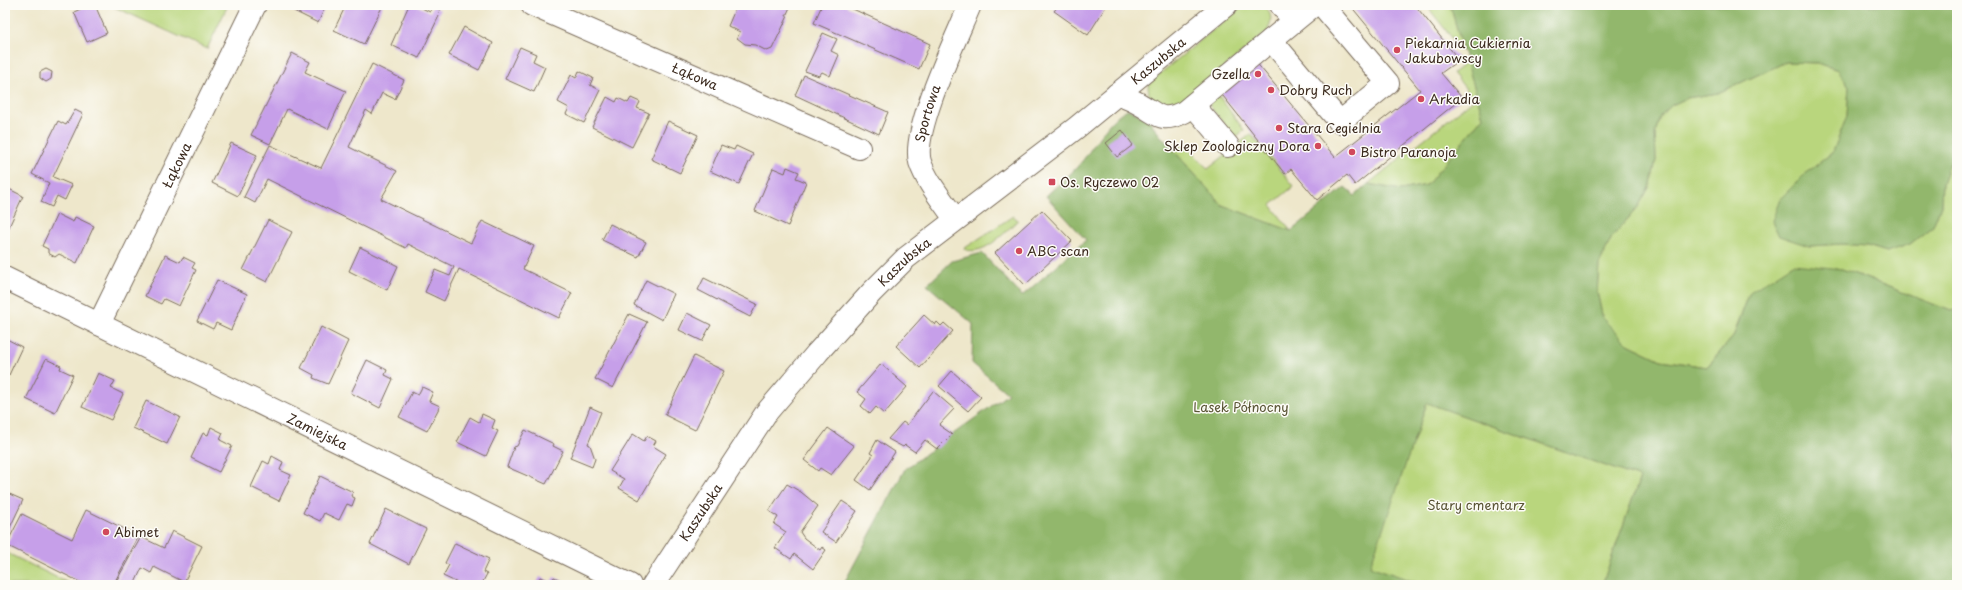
<svg xmlns="http://www.w3.org/2000/svg" width="1962" height="590" font-family="'Playpen Sans',sans-serif">
  <style>
    .green { fill: #b9d67d; stroke: #7a804e }
    .forest { fill: #92b76c; stroke: #667045 }
    .building { fill: #c69fe9 }
    .lines { fill: none; stroke-linecap: round; stroke-linejoin: round }
    .minor-casing { stroke: #7a6c5b; stroke-width: 24 }
    .major-casing { stroke: #7a6c5b; stroke-width: 24 }
    .minor { stroke: #fff; stroke-width: 22 }
    .major { stroke: #fff; stroke-width: 22 }
    .poi-dot { fill: #d1495b; stroke: #fdfcf7; stroke-width: 1.5 }
    .labels { text-anchor: middle; stroke-width: 3; stroke-linejoin: round; paint-order: stroke }
    .poi-label { font-size: 13px; fill: #3b2a1e; stroke: #fdfcf7; text-anchor: start }
    .street-label { font-size: 13px; fill: #3b2a1e; stroke: #fdfcf7 }
    .park-label { font-size: 13px; fill: #5a5536; stroke: #fdfcf7 }
  </style>
  <rect width="100%" height="100%" fill="#fdfcf7"/>
  <filter id="ink" filterUnits="userSpaceOnUse"><feTurbulence type="fractalNoise" baseFrequency=".025" numOctaves="2"/><feDisplacementMap in="SourceGraphic" scale="8" xChannelSelector="R" yChannelSelector="G"/><feConvolveMatrix kernelMatrix="1 2 1 2 8 2 1 2 1" color-interpolation-filters="sRGB"/></filter>
  <filter id="wash" filterUnits="userSpaceOnUse"><feTurbulence type="fractalNoise" baseFrequency=".012" numOctaves="4" result="noise"/><feDisplacementMap in="SourceGraphic" scale="16" xChannelSelector="R" yChannelSelector="G"/><feGaussianBlur stdDeviation="0.9" result="paint"/><feColorMatrix in="noise" values="0 0 0 0 0 0 0 0 0 0 0 0 0 0 0 0 0 1.4 0 .05"/><feComposite in="paint" operator="in"/></filter>
  <g filter="url(#wash)">
    <rect width="100%" height="100%" fill="#eee7cb"/>
    <!-- green -->
    <path class="green" d="M 110,5 L 228,5 L 207,49 Z
      M 1244,5 L 1263,5 C 1273,13 1272,21 1267,32 L 1171,111 L 1150,101 L 1148,87 L 1151,81 Z
      M 1426,5 L 1450,5 L 1464,53 Z
      M 1467,62 L 1483,117 L 1427,185 L 1401,190 L 1368,184 L 1474,99 L 1453,73 Z
      M 1786,62 L 1818,63 L 1838,70 L 1849,86 L 1847,116 L 1833,152 L 1803,176 L 1809,246 L 1842,244 L 1867,246 L 1887,252 L 1910,244 L 1933,226 L 1941,205 L 1942,183 L 1949,163 L 1957,161 L 1957,310 L 1951,311 L 1842,269 L 1750,292 L 1733,337 L 1707,367 L 1661,360 L 1628,344 L 1603,319 L 1597,292 L 1599,264 L 1612,237 L 1638,207 L 1651,184 L 1656,160 L 1655,134 L 1660,116 L 1672,105 L 1687,98 L 1718,93 Z
      M 1216,92 L 1244,130 L 1235,138 L 1209,105 Z
      M 1251,134 L 1294,186 L 1271,205 L 1291,231 L 1222,205 L 1174,151 L 1185,144 L 1208,169 Z
      M 1013,216 L 1018,220 C 1005,232 986,255 966,250 L 965,248 Z
      M 1427,403 L 1640,478 L 1602,585 L 1423,585 L 1369,566 Z
      M 5,552 L 72,585 L 5,585 Z"/>
    <!-- forest -->
    <path class="forest" d="M 1450,5 L 1957,5 L 1957,161 L 1949,164 L 1942,183 L 1941,205 L 1933,226 L 1910,244 L 1887,252 L 1867,246 L 1842,244 L 1809,246 L 1779,236 L 1772,221 L 1780,199 L 1803,176 L 1833,152 L 1847,116 L 1849,86 L 1838,70 L 1818,63 L 1786,62 L 1718,93 L 1687,98 L 1672,105 L 1660,116 L 1655,134 L 1656,160 L 1651,184 L 1638,207 L 1612,237 L 1599,264 L 1597,292 L 1603,319 L 1628,344 L 1661,360 L 1707,367 L 1733,337 L 1750,292 L 1793,264 L 1842,269 L 1951,311 L 1957,310 L 1957,585 L 1602,585 L 1640,478 L 1427,403 L 1370,566 L 1423,585 L 843,585 L 905,469 L 1008,394 L 972,363 L 973,324 L 927,285 L 952,261 L 982,253 L 1022,296 L 1086,240 L 1046,196 C 1056,186 1068,177 1078,166 C 1093,150 1107,118 1128,109 L 1149,120 L 1159,134 L 1222,205 L 1291,231 L 1345,187 L 1355,196 L 1368,184 L 1401,190 L 1427,185 L 1483,117 Z"/>
    <g id="blocks">
      <!-- building -->
      <path class="building" d="M 89,5 L 95,5 L 107,33 L 87,42 L 74,12 Z
        M 295,5 L 326,5 L 318,23 L 292,10 Z
        M 346,5 L 383,5 L 364,44 L 334,30 Z
        M 409,5 L 416,5 L 430,12 L 433,6 L 440,10 L 438,15 L 439,16 L 419,58 L 391,45 Z
        M 737,5 L 791,5 L 786,16 L 788,16 L 772,49 L 767,51 L 755,45 L 745,44 L 737,38 L 740,32 L 728,26 Z
        M 822,5 L 844,5 L 930,44 L 919,69 L 814,23 Z
        M 1059,5 L 1107,5 L 1088,35 L 1054,11 Z
        M 1350,5 L 1415,5 L 1459,60 L 1441,73 L 1462,98 L 1355,185 L 1347,175 L 1317,200 L 1291,169 L 1285,174 L 1219,91 L 1255,61 L 1335,157 L 1420,90 Z
        M 464,27 L 493,43 L 479,70 L 449,55 Z
        M 823,33 L 837,39 L 831,51 L 839,55 L 830,76 L 822,72 L 819,76 L 805,71 Z
        M 520,47 L 536,54 L 533,61 L 545,67 L 534,92 L 505,79 Z
        M 292,53 L 310,62 L 305,72 L 346,91 L 328,129 L 287,109 L 270,144 L 251,135 Z
        M 372,64 L 404,80 L 395,99 L 382,93 L 372,114 L 366,110 L 349,147 L 397,171 L 381,199 L 471,243 L 482,221 L 534,246 L 523,269 L 572,293 L 559,318 L 459,269 L 444,301 L 425,292 L 435,270 L 450,276 L 454,267 L 408,244 L 406,248 L 267,179 L 255,203 L 244,197 L 270,145 L 321,168 Z
        M 46,69 L 52,72 L 51,79 L 46,82 L 40,78 L 40,72 Z
        M 579,71 L 593,78 L 590,85 L 600,90 L 584,123 L 566,114 L 569,108 L 558,102 L 571,75 L 576,78 Z
        M 804,75 L 888,112 L 879,134 L 795,95 Z
        M 607,97 L 616,102 L 618,98 L 628,103 L 631,98 L 640,102 L 637,108 L 649,113 L 632,147 L 592,127 Z
        M 75,110 L 83,114 L 53,177 L 72,185 L 65,200 L 57,196 L 52,207 L 41,202 L 49,183 L 32,174 L 58,121 L 66,125 Z
        M 668,121 L 698,135 L 680,173 L 651,159 Z
        M 1122,130 L 1133,145 L 1117,157 L 1106,143 Z
        M 231,143 L 257,155 L 238,196 L 212,183 Z
        M 721,145 L 734,150 L 736,146 L 753,154 L 739,184 L 710,171 Z
        M 787,167 L 799,172 L 796,178 L 806,182 L 788,226 L 755,211 L 773,168 L 785,173 Z
        M 5,187 L 23,196 L 8,229 L 5,227 Z
        M 1042,210 L 1072,241 L 1025,285 L 995,253 Z
        M 57,214 L 73,222 L 75,217 L 94,226 L 77,263 L 59,254 L 55,257 L 48,253 L 48,249 L 42,246 Z
        M 268,220 L 292,232 L 267,282 L 243,270 Z
        M 610,224 L 646,242 L 638,257 L 602,240 Z
        M 360,247 L 398,266 L 387,290 L 349,271 Z
        M 165,255 L 180,262 L 183,257 L 195,263 L 192,268 L 196,270 L 179,306 L 164,299 L 161,304 L 145,296 Z
        M 704,278 L 757,304 L 750,317 L 698,290 Z
        M 217,280 L 247,294 L 231,330 L 216,323 L 213,329 L 197,321 Z
        M 646,280 L 674,294 L 662,320 L 634,305 Z
        M 687,313 L 711,325 L 702,341 L 679,330 Z
        M 629,314 L 647,322 L 613,388 L 595,379 Z
        M 924,315 L 935,325 L 937,322 L 941,326 L 944,323 L 953,331 L 920,368 L 896,346 Z
        M 321,327 L 348,341 L 328,384 L 313,378 L 314,375 L 301,368 Z
        M 5,338 L 22,347 L 9,375 L 5,373 Z
        M 694,356 L 724,371 L 695,430 L 665,415 Z
        M 46,359 L 61,366 L 60,369 L 73,375 L 55,413 L 26,399 Z
        M 367,360 L 387,370 L 385,375 L 393,379 L 380,408 L 351,393 Z
        M 881,364 L 907,387 L 884,414 L 876,407 L 870,414 L 861,406 L 866,399 L 857,392 Z
        M 952,371 L 981,397 L 968,411 L 939,386 Z
        M 98,373 L 115,381 L 111,388 L 123,394 L 111,420 L 82,407 Z
        M 422,387 L 433,392 L 429,401 L 440,406 L 427,431 L 399,417 L 412,392 L 418,395 Z
        M 933,391 L 954,409 L 939,425 L 952,434 L 937,449 L 925,440 L 915,452 L 905,445 L 903,447 L 888,439 L 903,422 L 907,425 Z
        M 146,401 L 180,417 L 167,444 L 133,428 Z
        M 590,407 L 601,412 L 588,444 L 590,445 L 595,459 L 592,467 L 570,458 Z
        M 482,414 L 495,420 L 492,428 L 498,431 L 486,456 L 457,442 L 470,417 L 479,422 Z
        M 211,427 L 223,433 L 220,440 L 232,446 L 219,472 L 191,458 L 203,433 L 208,435 Z
        M 828,428 L 854,446 L 831,475 L 820,468 L 818,471 L 804,460 Z
        M 525,430 L 554,444 L 553,446 L 563,451 L 546,484 L 507,467 L 514,447 L 517,446 Z
        M 633,434 L 644,441 L 647,436 L 656,441 L 653,446 L 666,454 L 639,500 L 619,488 L 624,479 L 610,471 Z
        M 877,440 L 895,452 L 870,490 L 856,480 L 873,455 L 870,453 Z
        M 272,456 L 283,462 L 280,470 L 291,475 L 279,501 L 251,487 L 263,461 L 269,464 Z
        M 320,476 L 353,492 L 351,496 L 355,498 L 352,506 L 347,504 L 339,520 L 324,513 L 320,521 L 303,513 Z
        M 787,484 L 801,492 L 818,506 L 800,532 L 804,538 L 820,550 L 822,547 L 826,550 L 813,569 L 794,554 L 791,559 L 775,548 L 786,532 L 774,524 L 778,517 L 769,511 Z
        M 5,492 L 23,500 L 5,538 Z
        M 842,501 L 857,511 L 836,542 L 821,532 Z
        M 386,509 L 426,529 L 409,564 L 370,544 Z
        M 86,510 L 139,536 L 113,585 L 86,585 L 6,545 L 22,514 L 72,539 Z
        M 172,531 L 202,546 L 184,582 L 154,567 L 151,573 L 142,568 L 134,585 L 114,585 L 141,537 L 164,548 Z
        M 455,543 L 489,559 L 483,572 L 487,574 L 481,585 L 462,585 L 443,576 L 449,565 L 445,563 Z
        M 540,577 L 551,582 L 554,577 L 563,581 L 561,585 L 536,585 Z"/>
    </g>
  </g>
  <g filter="url(#ink)">
    <use href="#blocks" fill-opacity="0" stroke="#7a6c5b" stroke-width="1"/>
    <g class="lines">
      <defs>
        <g id="minor">
          <path id="s1" d="M 532,5 L 859,148"/>
          <path d="M 1281,5 L 1294,21"/>
          <path d="M 1314,5 L 1271,40 L 1340,122 L 1388,83 L 1322,5"/>
          <path d="M 1117,94 C 1125,97 1133,100 1141,105 C 1159,115 1161,123 1184,112 L 1271,40"/>
          <path d="M 1193,105 L 1228,146"/>
          <path id="s2" d="M 955,219 C 943,201 927,183 920,162 C 911,131 957,37 970,5"/>
          <path id="s3" d="M 5,278 L 630,585"/>
          <path id="s4" d="M 99,324 L 255,5"/>
        </g>
        <g id="major">
          <path id="s5" d="M 653,585 L 766,413 L 818,352 L 872,292 L 906,258 L 1076,128 L 1226,5"/>
        </g>
      </defs>
      <!-- minor casing -->
      <use href="#minor" class="minor-casing"/>
      <!-- major casing -->
      <use href="#major" class="major-casing"/>
      <!-- minor -->
      <use href="#minor" class="minor"/>
      <!-- major -->
      <use href="#major" class="major"/>
    </g>
  </g>
  <!-- markers -->
  <g class="poi-dot">
    <circle cx="1397" cy="50" r="4"/>
    <circle cx="1258" cy="74" r="4"/>
    <circle cx="1271" cy="90" r="4"/>
    <circle cx="1421" cy="99" r="4"/>
    <circle cx="1279" cy="128" r="4"/>
    <circle cx="1318" cy="146" r="4"/>
    <circle cx="1352" cy="152" r="4"/>
    <rect x="1048" y="178" width="8" height="8" rx="2"/>
    <circle cx="1019" cy="251" r="4"/>
    <circle cx="106" cy="532" r="4"/>
  </g>
  <g class="labels">
    <!-- poi labels -->
    <g class="poi-label">
      <text x="1405" y="48">Piekarnia Cukiernia<tspan x="1405" dy="15">Jakubowscy</tspan></text>
      <text x="1250" y="79" text-anchor="end">Gzella</text>
      <text x="1279" y="95">Dobry Ruch</text>
      <text x="1429" y="104">Arkadia</text>
      <text x="1287" y="133">Stara Cegielnia</text>
      <text x="1310" y="151" text-anchor="end">Sklep Zoologiczny Dora</text>
      <text x="1360" y="157">Bistro Paranoja</text>
      <text x="1060" y="187">Os. Ryczewo 02</text>
      <text x="1027" y="256">ABC scan</text>
      <text x="114" y="537">Abimet</text>
    </g>
    <!-- street labels -->
    <g class="street-label">
      <text dy="5" stroke="none"><textPath href="#s5" startOffset="735">Kaszubska</textPath></text>
      <text dy="5" stroke="none"><textPath href="#s1" startOffset="178">Łąkowa</textPath></text>
      <text dy="5" stroke="none"><textPath href="#s2" startOffset="117">Sportowa</textPath></text>
      <text dy="5" stroke="none"><textPath href="#s4" startOffset="177">Łąkowa</textPath></text>
      <text dy="5" stroke="none"><textPath href="#s5" startOffset="411">Kaszubska</textPath></text>
      <text dy="5" stroke="none"><textPath href="#s3" startOffset="348">Zamiejska</textPath></text>
      <text dy="5" stroke="none"><textPath href="#s5" startOffset="87">Kaszubska</textPath></text>
    </g>
    <!-- park labels -->
    <g class="park-label">
      <text x="1241" y="412">Lasek Północny</text>
      <text x="1476" y="510">Stary cmentarz</text>
    </g>
  </g>
  <!-- margin -->
  <rect width="1962" height="590" fill="none" stroke="#fdfcf7" stroke-width="20"/>
</svg>
